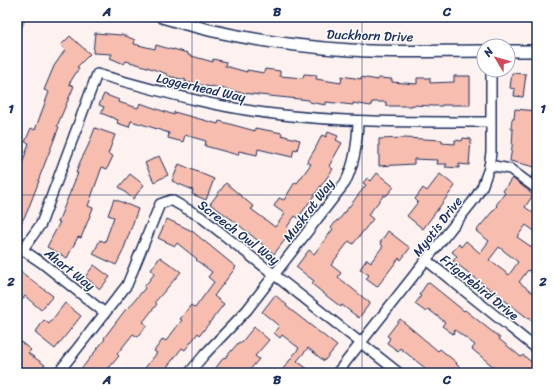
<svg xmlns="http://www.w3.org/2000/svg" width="554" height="390" font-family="Sriracha,sans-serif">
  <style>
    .green { fill: #a9d99a; stroke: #62847c }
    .building { fill: #f7bdaf; stroke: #1b2f5e; fill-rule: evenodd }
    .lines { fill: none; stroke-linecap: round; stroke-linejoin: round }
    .minor-casing { stroke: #1b2f5e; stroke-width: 12 }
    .tertiary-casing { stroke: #1b2f5e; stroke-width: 14 }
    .minor { stroke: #fff; stroke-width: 9 }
    .tertiary { stroke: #fff; stroke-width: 11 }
    .grid { fill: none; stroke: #1b2f5e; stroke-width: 1; stroke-opacity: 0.55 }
    .labels { text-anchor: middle; stroke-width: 3; stroke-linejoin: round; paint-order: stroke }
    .street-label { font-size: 13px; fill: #1b2f5e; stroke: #fff }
    .neatline { fill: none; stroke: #1b2f5e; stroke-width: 1.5 }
    .grid-label { font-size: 13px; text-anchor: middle; font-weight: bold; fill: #1b2f5e }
  </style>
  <rect width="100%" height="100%" fill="#fdf2ef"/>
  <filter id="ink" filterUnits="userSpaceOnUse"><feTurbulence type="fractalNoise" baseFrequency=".025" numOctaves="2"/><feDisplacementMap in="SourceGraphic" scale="8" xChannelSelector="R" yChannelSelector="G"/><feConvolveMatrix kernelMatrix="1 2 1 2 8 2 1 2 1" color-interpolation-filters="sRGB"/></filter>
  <g filter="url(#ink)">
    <!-- green -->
    <path class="green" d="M 17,17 L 26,17 L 17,40 Z"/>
    <!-- building -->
    <path class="building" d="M 95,33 L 121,35 L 121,34 L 135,40 L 134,44 L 155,49 L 156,45 L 173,50 L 173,49 L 188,53 L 188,55 L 213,62 L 213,59 L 226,62 L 225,66 L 247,72 L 247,70 L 264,73 L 265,69 L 280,71 L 280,76 L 303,78 L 304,74 L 317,75 L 316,79 L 341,83 L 342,76 L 361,79 L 361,77 L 378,80 L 378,78 L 392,79 L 392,82 L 417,84 L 417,78 L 430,78 L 430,83 L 454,82 L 454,76 L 470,76 L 470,105 L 442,105 L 442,106 L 433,106 L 412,105 L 412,106 L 386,106 L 386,102 L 372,102 L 371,106 L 353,103 L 353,105 L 326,102 L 326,105 L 309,102 L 309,100 L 259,95 L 237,92 L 212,86 L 211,87 L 195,84 L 185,82 L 186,80 L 167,76 L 167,74 L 144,66 L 126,61 L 124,64 L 110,58 L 112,54 L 93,53 Z
      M 70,36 L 90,54 L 77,67 L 79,68 L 69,84 L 74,86 L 57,126 L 59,127 L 38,181 L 39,181 L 27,212 L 17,231 L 17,162 L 22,164 L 29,143 L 25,142 L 31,128 L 35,130 L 49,92 L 44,90 L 54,66 L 65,50 L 61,45 Z
      M 512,73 L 526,74 L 523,97 L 514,96 L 515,89 L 510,88 Z
      M 104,94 L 119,100 L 118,102 L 138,108 L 140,103 L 174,115 L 174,112 L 218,124 L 219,121 L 255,131 L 255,128 L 282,133 L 281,135 L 300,140 L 297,150 L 294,149 L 292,157 L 258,149 L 257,155 L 239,151 L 238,155 L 205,146 L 206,141 L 185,135 L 183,142 L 168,138 L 169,133 L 148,126 L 131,121 L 129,127 L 117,123 L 118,120 L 101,113 L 104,107 L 99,105 Z
      M 515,109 L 537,111 L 535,167 L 510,161 L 512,147 L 513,129 L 511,129 L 512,119 L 514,119 Z
      M 95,128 L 115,135 L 108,154 L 113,156 L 107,169 L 102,167 L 88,206 L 93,208 L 81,238 L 78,237 L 67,258 L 47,247 L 60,222 L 58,222 L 78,173 L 76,173 L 80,162 L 88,146 Z
      M 328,132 L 338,136 L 336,140 L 342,143 L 329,166 L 333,169 L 298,218 L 295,216 L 287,227 L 292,231 L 274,254 L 234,221 L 210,204 L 226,183 L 254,207 L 251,209 L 275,227 L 285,214 L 274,206 L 279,198 L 284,200 L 295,182 L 297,183 L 311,164 L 307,162 L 315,149 L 322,135 L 326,137 Z
      M 405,138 L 442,140 L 442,143 L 455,144 L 455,140 L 462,141 L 463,138 L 471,139 L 469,165 L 459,164 L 459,168 L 445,167 L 447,164 L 437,164 L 438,160 L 414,159 L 414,164 L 379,166 L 379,139 Z
      M 159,156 L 168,175 L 154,182 L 145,163 Z
      M 179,164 L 214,179 L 206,200 L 192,194 L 193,190 L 172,181 Z
      M 537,169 L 537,181 L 531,177 Z
      M 377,173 L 394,187 L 386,196 L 384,195 L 368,215 L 373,219 L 353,244 L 349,241 L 331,265 L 341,273 L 338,277 L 370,303 L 359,318 L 342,305 L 341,307 L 328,297 L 312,284 L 314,281 L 296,267 L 309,250 L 314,254 L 333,229 L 331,228 L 337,220 L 338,221 L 366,185 L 363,183 L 367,178 L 371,181 Z
      M 130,174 L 144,185 L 133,199 L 119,187 Z
      M 440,174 L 455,186 L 423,229 L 407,216 L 418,202 L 415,199 L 423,188 L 427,191 Z
      M 512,178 L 529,191 L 529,192 L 533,195 L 525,207 L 537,216 L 537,233 L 526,225 L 517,237 L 533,248 L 532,249 L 537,253 L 537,277 L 528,270 L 519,282 L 537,296 L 537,325 L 453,261 L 457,256 L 452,252 L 459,244 L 461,247 L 466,241 L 480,253 L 489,241 L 476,231 L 497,206 L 496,205 L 505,193 L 503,191 ZM 499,247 L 518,262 L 509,275 L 489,260 Z
      M 114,199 L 138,209 L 123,251 L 116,265 L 93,254 L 100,240 L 105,242 L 114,217 L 108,215 Z
      M 167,219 L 192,231 L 236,267 L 214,296 L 224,304 L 200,335 L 198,333 L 185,350 L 182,348 L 167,367 L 174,373 L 141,373 L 157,353 L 154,351 L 163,339 L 166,341 L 182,320 L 180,319 L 191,305 L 195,308 L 214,282 L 208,277 L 212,272 L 196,260 L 197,259 L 177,243 L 175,246 L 158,238 Z
      M 388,231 L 410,248 L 401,260 L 399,258 L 377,287 L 366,279 L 369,275 L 360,269 L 367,259 L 371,262 L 383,246 L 380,243 Z
      M 160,257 L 181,272 L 155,302 L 157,304 L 143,322 L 147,325 L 138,337 L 133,334 L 117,354 L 119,356 L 109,368 L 108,367 L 103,373 L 78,373 L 105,339 L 104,338 L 126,309 L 127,310 L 145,288 L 144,287 L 155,273 L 151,270 Z
      M 94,265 L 110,277 L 100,289 L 85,277 Z
      M 17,269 L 53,296 L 41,310 L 25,296 L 17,307 Z
      M 428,282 L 464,311 L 465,310 L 500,338 L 499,339 L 521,357 L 523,355 L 529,360 L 537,367 L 537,373 L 501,373 L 472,349 L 475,345 L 455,330 L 453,334 L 442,326 L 445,322 L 428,309 L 426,312 L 415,304 L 421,296 L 419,295 Z
      M 275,295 L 287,305 L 286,306 L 337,346 L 324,361 L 308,348 L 297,361 L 313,373 L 280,373 L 299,348 L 282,335 L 280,338 L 274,333 L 279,326 L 262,312 Z
      M 65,303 L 81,316 L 55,349 L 35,333 L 44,320 L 49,324 Z
      M 400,319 L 438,351 L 440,349 L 457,363 L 456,364 L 467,373 L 428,373 L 424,370 L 425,368 L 400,348 L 398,351 L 387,343 L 390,338 L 387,336 Z
      M 254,327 L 269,340 L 255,356 L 259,359 L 249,371 L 247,369 L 244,373 L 212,373 L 224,357 L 225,358 L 239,342 L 241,343 Z
      M 17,339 L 31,350 L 28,353 L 45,365 L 39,373 L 21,373 L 17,370 Z"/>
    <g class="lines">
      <defs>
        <path id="minor" d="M 489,165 L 510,169 L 537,189
          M 17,246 L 42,263 L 105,313
          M 23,249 L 41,224 L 97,74 C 155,90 213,107 274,114 C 346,123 418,122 491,122
          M 426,260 L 537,349
          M 58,373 L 127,285 L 160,204 L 171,200 L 201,217 L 399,373
          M 189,373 L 205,354 L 247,310 L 345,183 C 355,163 357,144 358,122
          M 337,373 L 426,260 L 474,200 L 482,187 L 489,168 L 491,152 L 491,70"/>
        <path id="tertiary" d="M 162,17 C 222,36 287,46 350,50 C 395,53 439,51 484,51
          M 508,51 L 537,51"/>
      </defs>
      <!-- minor casing -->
      <use href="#minor" class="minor-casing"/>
      <!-- tertiary casing -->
      <use href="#tertiary" class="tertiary-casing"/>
      <!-- minor -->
      <use href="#minor" class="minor"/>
      <!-- tertiary -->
      <use href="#tertiary" class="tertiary"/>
    </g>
  </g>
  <!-- grid -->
  <path class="grid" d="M 192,17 L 192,373M 362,17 L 362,373M 17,195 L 537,195"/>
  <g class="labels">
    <!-- street labels -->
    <g class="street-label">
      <text transform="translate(370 35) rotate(2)" y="5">Duckhorn Drive</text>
      <text transform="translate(201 87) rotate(13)" y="5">Loggerhead Way</text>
      <text transform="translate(308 210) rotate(-53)" y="5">Muskrat Way</text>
      <text transform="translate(437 226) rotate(-52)" y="5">Myotis Drive</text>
      <text transform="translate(239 232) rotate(37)" y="5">Screech Owl Way</text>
      <text transform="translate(70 269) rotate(38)" y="5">Ahart Way</text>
      <text transform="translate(480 287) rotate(39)" y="5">Frigatebird Drive</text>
    </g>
  </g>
  <!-- margin -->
  <rect width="554" height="390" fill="none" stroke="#fff" stroke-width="44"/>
  <!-- north arrow -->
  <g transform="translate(496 58) rotate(308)"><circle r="19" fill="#ffffff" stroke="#a4acbf"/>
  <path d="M0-3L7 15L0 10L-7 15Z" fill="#d1495b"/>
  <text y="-6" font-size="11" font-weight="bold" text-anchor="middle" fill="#1b2f5e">N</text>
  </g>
  <rect x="22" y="22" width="510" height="346" class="neatline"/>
  <g class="grid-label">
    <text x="107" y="16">A</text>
    <text x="277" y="16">B</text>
    <text x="447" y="16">C</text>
    <text x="11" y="113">1</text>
    <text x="543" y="113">1</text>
    <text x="11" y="286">2</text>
    <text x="543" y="286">2</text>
    <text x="107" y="384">A</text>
    <text x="277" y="384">B</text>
    <text x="447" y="384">C</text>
  </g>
</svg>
